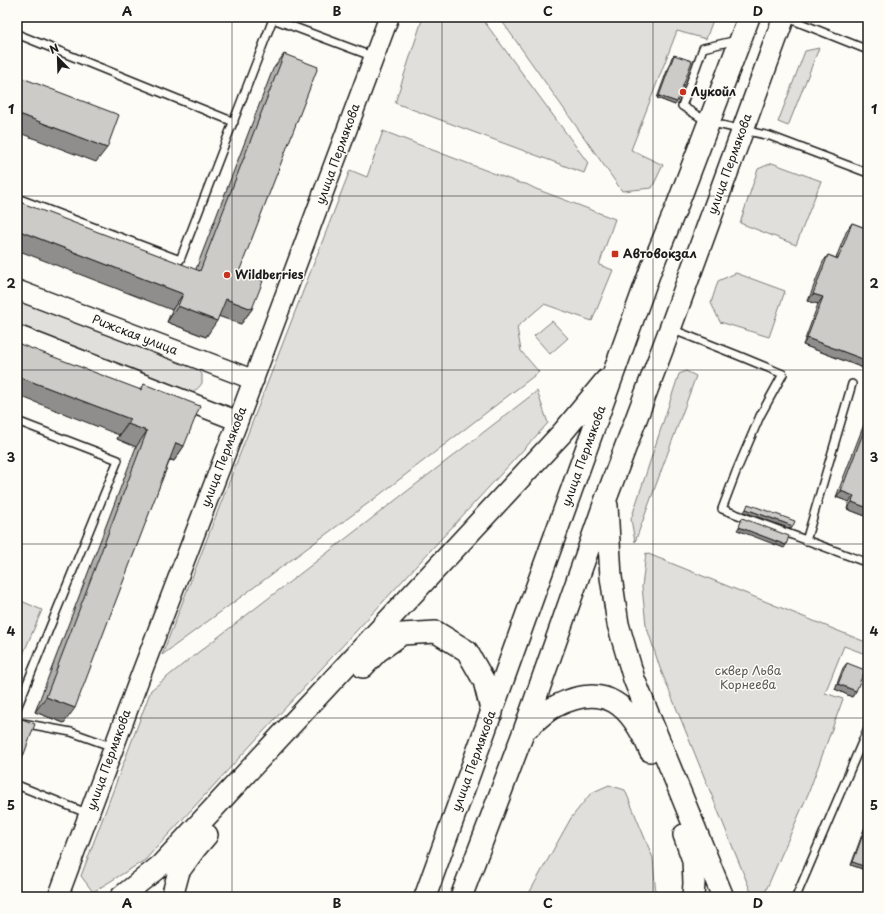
<svg xmlns="http://www.w3.org/2000/svg" width="885" height="914" font-family="'Playpen Sans',sans-serif">
  <style>
    .green { fill: #e0dfdb; stroke: #7e7e7c }
    .lines { fill: none; stroke-linecap: round; stroke-linejoin: round }
    .service-casing { stroke: #1c1c1c; stroke-width: 10 }
    .tertiary-casing { stroke: #1c1c1c; stroke-width: 22 }
    .secondary-casing { stroke: #1c1c1c; stroke-width: 24 }
    .service { stroke: #fdfcf7; stroke-width: 7 }
    .tertiary { stroke: #fdfcf7; stroke-width: 19 }
    .secondary { stroke: #fdfcf7; stroke-width: 21 }
    .wall { fill: #afafac; stroke: #1c1c1c }
    .shaded-wall { fill: #8f8e8c; stroke: #1c1c1c }
    .building { fill: #cccbc8; stroke: #1c1c1c }
    .grid { fill: none; stroke: #1c1c1c; stroke-width: 1; stroke-opacity: 0.55 }
    .poi-dot { fill: #c8321e; stroke: #fdfcf7; stroke-width: 1.5 }
    .labels { text-anchor: middle; stroke-width: 3; stroke-linejoin: round; paint-order: stroke }
    .poi-label { font-size: 12px; font-weight: bold; fill: #1c1c1c; stroke: #fdfcf7; text-anchor: start }
    .street-label { font-size: 12px; fill: #1c1c1c; stroke: #fdfcf7 }
    .park-label { font-size: 12px; fill: #575655; stroke: #fdfcf7 }
    .neatline { fill: none; stroke: #1c1c1c; stroke-width: 1.5 }
    .grid-label { font-size: 13px; text-anchor: middle; font-weight: bold; fill: #1c1c1c }
  </style>
  <rect width="100%" height="100%" fill="#fdfcf7"/>
  <filter id="ink" filterUnits="userSpaceOnUse"><feTurbulence type="fractalNoise" baseFrequency=".025" numOctaves="2"/><feDisplacementMap in="SourceGraphic" scale="8" xChannelSelector="R" yChannelSelector="G"/><feConvolveMatrix kernelMatrix="1 2 1 2 8 2 1 2 1" color-interpolation-filters="sRGB"/></filter>
  <g filter="url(#ink)">
    <!-- green -->
    <path class="green" d="M 423,17 L 481,17 L 588,163 L 584,173 L 395,103 Z
      M 499,17 L 714,17 L 706,39 L 677,31 L 631,150 L 663,165 L 652,188 L 622,191 Z
      M 819,48 L 788,126 L 778,122 L 805,51 Z
      M 383,131 L 519,183 L 526,184 L 536,189 L 615,219 L 599,265 L 613,270 L 592,321 L 544,304 L 517,327 L 521,351 L 539,372 L 374,499 L 162,655 L 350,170 L 367,177 Z
      M 772,163 L 821,181 L 796,245 L 740,223 L 758,169 Z
      M 736,273 L 785,291 L 769,337 L 720,322 L 711,303 L 718,281 Z
      M 17,299 L 195,367 L 202,374 L 202,383 C 198,390 194,392 186,390 L 17,326 Z
      M 552,321 L 568,338 L 550,354 L 534,336 Z
      M 686,371 L 696,376 L 635,542 L 631,519 L 679,374 Z
      M 537,391 L 548,423 L 145,860 L 93,892 L 81,876 L 151,690 L 187,661 Z
      M 646,553 L 868,643 L 868,655 L 844,646 L 825,693 L 843,699 L 808,794 L 763,897 L 753,897 L 660,668 L 646,625 L 642,587 Z
      M 19,600 L 42,610 L 21,659 L 17,657 L 17,604 Z
      M 609,785 L 625,790 L 653,858 L 656,897 L 527,897 L 571,818 L 591,793 Z"/>
    <g class="lines">
      <defs>
        <path id="service" d="M 785,17 L 868,50
          M 17,34 L 234,122
          M 737,40 L 703,48 L 682,106 L 708,122 L 770,136 L 868,173
          M 17,198 L 180,260 L 273,19 L 374,57
          M 671,329 L 737,355 L 783,374 L 760,416 L 736,472 L 722,509 L 868,563
          M 17,421 L 118,460 L 17,708
          M 806,541 L 852,384
          M 17,722 L 71,732 L 113,747
          M 17,785 L 89,814
          M 796,897 L 868,728"/>
        <path id="tertiary" d="M 17,290 L 254,380
          M 17,335 L 238,421
          M 58,897 L 140,677 L 238,421 L 389,17"/>
        <path id="secondary" d="M 607,506 L 611,577 L 618,624 L 634,679 L 723,897
          M 363,667 L 377,652 L 402,634 L 436,632 L 467,651 L 484,681 L 492,713
          M 524,731 C 534,723 545,711 556,706 C 606,681 631,706 650,751
          M 684,835 L 693,860 L 694,883 L 693,897
          M 121,897 L 161,865 L 563,432 L 606,380
          M 172,897 L 179,871 L 195,849 L 207,835
          M 425,897 L 651,269 L 677,206 L 749,17
          M 461,897 L 524,731 L 607,496 L 670,329 L 784,17"/>
      </defs>
      <!-- service casing -->
      <use href="#service" class="service-casing"/>
      <!-- tertiary casing -->
      <use href="#tertiary" class="tertiary-casing"/>
      <!-- secondary casing -->
      <use href="#secondary" class="secondary-casing"/>
      <!-- service -->
      <use href="#service" class="service"/>
      <!-- tertiary -->
      <use href="#tertiary" class="tertiary"/>
      <!-- secondary -->
      <use href="#secondary" class="secondary"/>
    </g>
    <!-- wall -->
    <path class="wall" d="M 284,54 L 239,272 L 252,309 L 241,324 L 219,316 L 206,337 L 167,322 L 172,310 L 196,269 L 273,69 Z
      M 674,55 L 675,105 L 657,98 L 672,57 Z
      M 852,223 L 868,229 L 868,366 L 866,369 L 803,345 L 818,304 L 808,301 L 823,262 L 828,255 L 836,258 L 847,230 Z
      M 144,384 L 184,446 L 174,461 L 170,460 L 64,723 L 35,712 L 136,447 L 117,439 L 139,390 Z
      M 868,414 L 868,517 L 847,509 L 849,502 L 836,497 Z
      M 847,663 L 856,691 L 852,697 L 835,689 L 843,668 Z
      M 868,818 L 868,871 L 851,865 Z"/>
    <!-- shaded-wall -->
    <path class="shaded-wall" d="M 659,96 L 677,102 L 675,105 L 657,98 Z
      M 17,113 L 107,148 L 96,162 L 17,132 Z
      M 17,230 L 183,294 L 172,310 L 17,250 Z
      M 813,294 L 823,297 L 818,304 L 808,301 Z
      M 226,299 L 252,309 L 241,324 L 215,315 Z
      M 178,306 L 217,321 L 206,337 L 167,322 Z
      M 807,338 L 868,361 L 868,366 L 866,369 L 803,345 Z
      M 17,376 L 130,419 L 119,435 L 17,395 Z
      M 128,424 L 147,431 L 136,447 L 117,439 Z
      M 176,443 L 184,446 L 174,461 L 166,458 Z
      M 841,491 L 854,496 L 849,502 L 836,497 Z
      M 852,502 L 868,508 L 868,517 L 847,509 Z
      M 746,509 L 793,526 L 791,529 L 744,512 Z
      M 739,527 L 786,545 L 784,548 L 737,530 Z
      M 838,684 L 856,691 L 852,697 L 835,689 Z
      M 46,697 L 75,708 L 64,723 L 35,712 Z
      M 17,751 L 24,754 L 17,764 Z
      M 853,862 L 868,868 L 868,871 L 851,865 Z"/>
    <!-- building -->
    <path class="building" d="M 284,54 L 318,67 L 239,272 L 263,281 L 252,309 L 226,299 L 217,321 L 178,306 L 183,294 L 17,230 L 17,201 L 200,271 Z
      M 674,55 L 692,61 L 677,102 L 659,96 Z
      M 17,76 L 119,115 L 107,148 L 17,113 Z
      M 852,223 L 868,229 L 868,361 L 807,338 L 823,297 L 813,294 L 828,255 L 838,259 Z
      M 17,343 L 141,390 L 144,384 L 200,406 L 184,446 L 176,443 L 75,708 L 46,697 L 147,431 L 128,424 L 130,419 L 17,376 Z
      M 868,420 L 868,508 L 852,502 L 854,496 L 841,491 Z
      M 748,504 L 795,521 L 793,526 L 746,509 Z
      M 742,518 L 789,536 L 786,545 L 739,527 Z
      M 847,663 L 865,670 L 856,691 L 838,684 Z
      M 17,717 L 35,724 L 24,754 L 17,751 Z
      M 868,820 L 868,868 L 853,862 Z
      M 868,891 L 868,897 L 866,897 Z"/>
  </g>
  <!-- grid -->
  <path class="grid" d="M 232,17 L 232,897M 442,17 L 442,897M 653,17 L 653,897M 17,196 L 868,196M 17,370 L 868,370M 17,544 L 868,544M 17,718 L 868,718"/>
  <!-- markers -->
  <g class="poi-dot">
    <circle cx="683" cy="92" r="4"/>
    <rect x="611" y="250" width="8" height="8" rx="2"/>
    <circle cx="227" cy="275" r="4"/>
  </g>
  <g class="labels">
    <!-- poi labels -->
    <g class="poi-label">
      <text x="691" y="96">Лукойл</text>
      <text x="623" y="258">Автовокзал</text>
      <text x="235" y="279">Wildberries</text>
    </g>
    <!-- street labels -->
    <g class="street-label">
      <text transform="translate(338 154) rotate(-70)" y="4">улица Пермякова</text>
      <text transform="translate(730 164) rotate(-70)" y="4">улица Пермякова</text>
      <text transform="translate(135 335) rotate(21)" y="4">Рижская улица</text>
      <text transform="translate(584 456) rotate(-70)" y="4">улица Пермякова</text>
      <text transform="translate(224 457) rotate(-69)" y="4">улица Пермякова</text>
      <text transform="translate(109 760) rotate(-70)" y="4">улица Пермякова</text>
      <text transform="translate(474 761) rotate(-70)" y="4">улица Пермякова</text>
    </g>
    <!-- park labels -->
    <g class="park-label">
      <text x="748" y="675">сквер Льва<tspan x="748" dy="14">Корнеева</tspan></text>
    </g>
  </g>
  <!-- margin -->
  <rect width="885" height="914" fill="none" stroke="#fdfcf7" stroke-width="44"/>
  <!-- north arrow -->
  <g transform="translate(58 58) rotate(337)" stroke="#fdfcf7" stroke-width="3" paint-order="stroke">
  <path d="M0-3L7 15L0 10L-7 15Z" fill="#1c1c1c"/>
  <text y="-6" font-size="11" font-weight="bold" text-anchor="middle" fill="#1c1c1c">N</text>
  </g>
  <rect x="22" y="22" width="841" height="870" class="neatline"/>
  <g class="grid-label">
    <text x="127" y="16">A</text>
    <text x="337" y="16">B</text>
    <text x="548" y="16">C</text>
    <text x="758" y="16">D</text>
    <text x="11" y="114">1</text>
    <text x="874" y="114">1</text>
    <text x="11" y="288">2</text>
    <text x="874" y="288">2</text>
    <text x="11" y="462">3</text>
    <text x="874" y="462">3</text>
    <text x="11" y="636">4</text>
    <text x="874" y="636">4</text>
    <text x="11" y="810">5</text>
    <text x="874" y="810">5</text>
    <text x="127" y="908">A</text>
    <text x="337" y="908">B</text>
    <text x="548" y="908">C</text>
    <text x="758" y="908">D</text>
  </g>
</svg>
